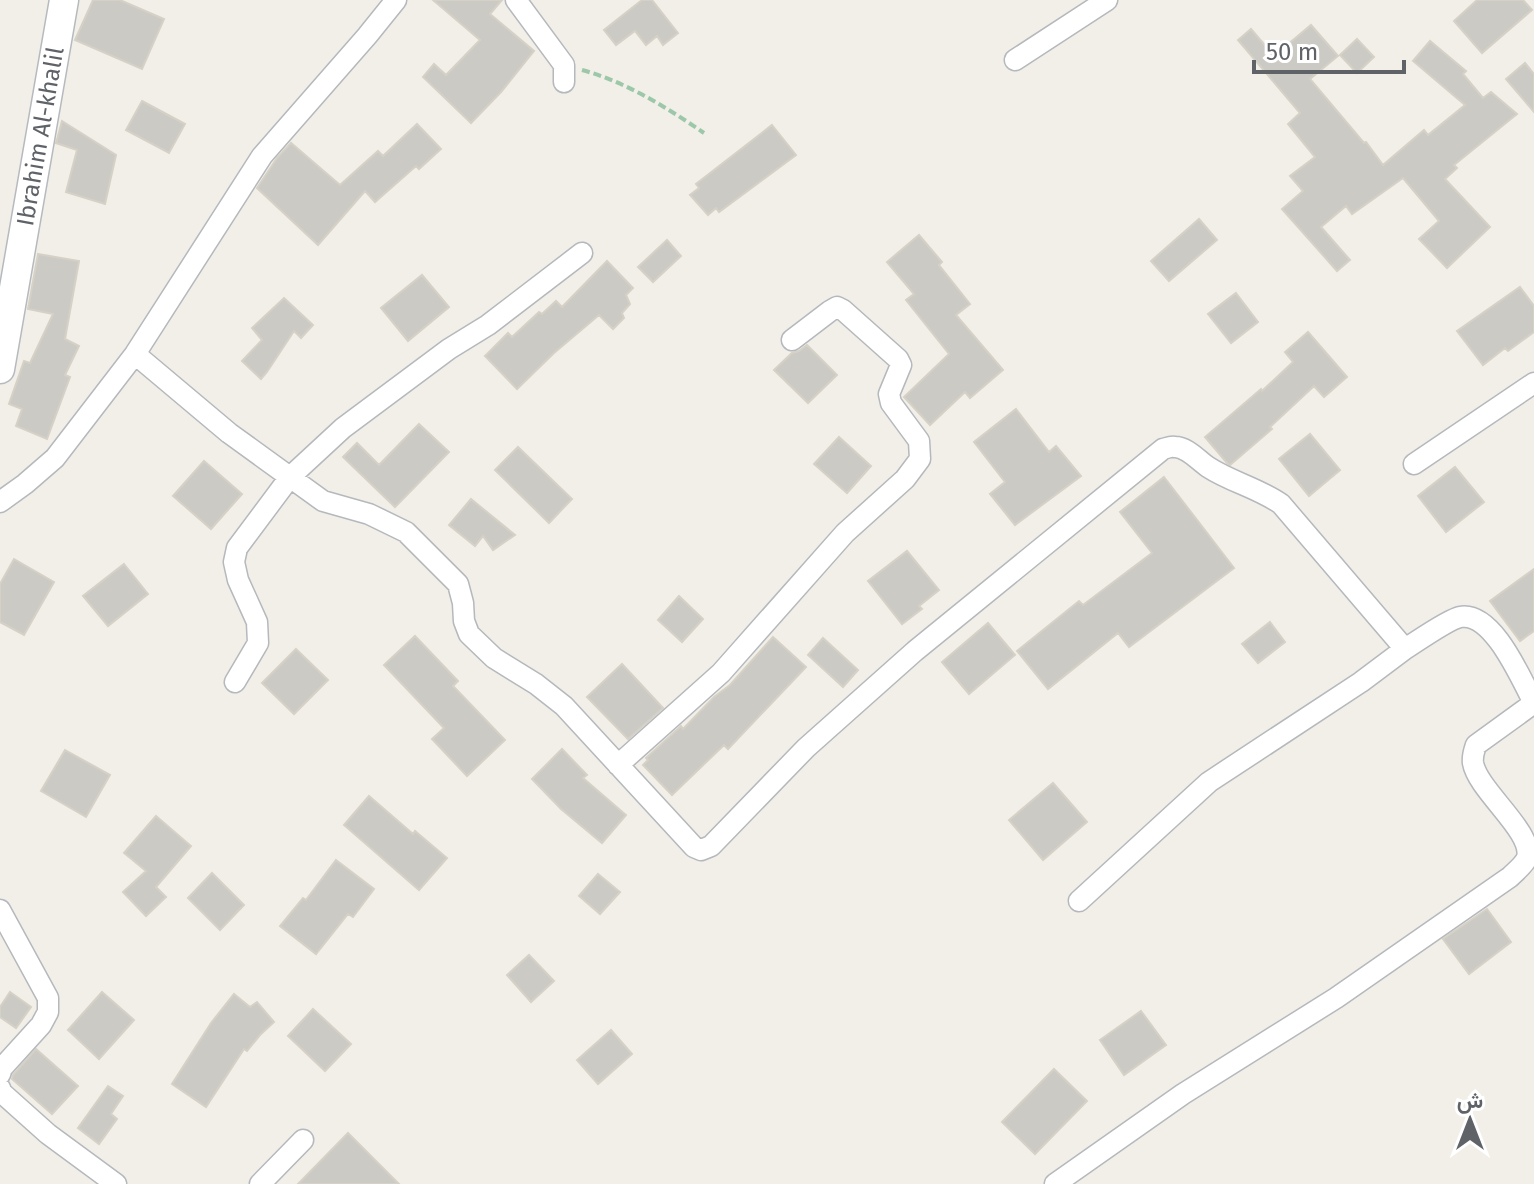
<svg xmlns="http://www.w3.org/2000/svg" width="1534" height="1184" font-family="'Fira Sans',Vazirmatn,sans-serif">
  <style>
    .building { fill: #cccac5; stroke: #d6d1c6; stroke-width: 2 }
    .lines { fill: none; stroke-linecap: round; stroke-linejoin: round }
    .street-casing { stroke: #b5b8bc; stroke-width: 23 }
    .secondary-casing { stroke: #b6babf; stroke-width: 31 }
    .path { stroke: #9cc7a9; stroke-width: 4; stroke-dasharray: 8 4; stroke-linecap: butt }
    .street { stroke: #fff; stroke-width: 20 }
    .secondary { stroke: #fff; stroke-width: 28 }
    .labels { text-anchor: middle; stroke-width: 6; stroke-linejoin: round; paint-order: stroke }
    .street-label { font-size: 24px; fill: #5f6368; stroke: #fff }
  </style>
  <rect width="100%" height="100%" fill="#f1efe8"/>
  <!-- building -->
  <path class="building" d="M 93,0 L 120,0 L 164,19 L 142,69 L 75,40 Z
    M 433,0 L 502,0 L 490,14 L 534,51 L 501,92 L 471,123 L 423,77 L 434,64 L 446,75 L 480,40 Z
    M 642,0 L 652,0 L 678,33 L 663,45 L 657,36 L 646,45 L 635,31 L 616,45 L 604,30 Z
    M 1477,0 L 1523,0 L 1532,10 L 1482,53 L 1454,21 Z
    M 1311,25 L 1338,56 L 1310,79 L 1364,143 L 1366,142 L 1383,165 L 1424,130 L 1428,135 L 1465,105 L 1413,61 L 1430,41 L 1466,71 L 1463,74 L 1483,98 L 1491,92 L 1517,114 L 1454,165 L 1457,168 L 1445,179 L 1490,227 L 1447,268 L 1419,239 L 1439,221 L 1403,178 L 1352,214 L 1346,206 L 1321,227 L 1350,260 L 1337,271 L 1282,209 L 1303,191 L 1290,176 L 1315,157 L 1288,124 L 1300,113 L 1238,40 L 1251,29 L 1274,56 Z
    M 1357,39 L 1374,57 L 1357,73 L 1340,55 Z
    M 1525,63 L 1534,74 L 1534,112 L 1506,79 Z
    M 142,101 L 185,124 L 169,153 L 126,130 Z
    M 62,121 L 116,155 L 105,204 L 66,192 L 77,150 L 56,143 Z
    M 417,124 L 441,149 L 419,169 L 416,166 L 375,202 L 365,191 L 318,245 L 257,188 L 277,158 L 291,143 L 340,185 L 378,151 L 383,156 Z
    M 772,125 L 796,155 L 719,212 L 716,208 L 708,215 L 690,195 L 699,188 L 696,184 Z
    M 1199,219 L 1217,240 L 1169,281 L 1151,261 Z
    M 919,235 L 942,262 L 939,265 L 970,304 L 956,315 L 1003,370 L 970,398 L 965,392 L 930,425 L 904,397 L 949,354 L 906,300 L 914,294 L 887,262 Z
    M 667,240 L 681,256 L 653,282 L 638,267 Z
    M 38,254 L 79,261 L 65,339 L 79,346 L 65,375 L 70,377 L 47,439 L 16,426 L 22,409 L 9,404 L 24,361 L 30,363 L 53,314 L 28,309 Z
    M 607,261 L 633,288 L 626,295 L 630,304 L 622,313 L 624,318 L 613,329 L 599,315 L 554,353 L 517,389 L 485,356 L 508,333 L 512,337 L 539,312 L 542,314 L 556,301 L 562,307 Z
    M 422,275 L 449,307 L 408,341 L 381,308 Z
    M 1520,287 L 1534,306 L 1534,332 L 1508,351 L 1505,348 L 1483,365 L 1457,331 Z
    M 1236,293 L 1258,322 L 1231,343 L 1208,314 Z
    M 284,298 L 313,325 L 301,338 L 294,331 L 267,372 L 261,379 L 242,361 L 262,340 L 252,328 Z
    M 1308,332 L 1347,377 L 1324,397 L 1314,386 L 1270,427 L 1272,429 L 1230,465 L 1227,463 L 1205,437 L 1261,389 L 1262,391 L 1293,362 L 1285,352 Z
    M 807,345 L 837,375 L 808,403 L 774,370 L 792,353 L 799,351 Z
    M 1016,409 L 1049,452 L 1056,446 L 1081,476 L 1015,525 L 990,494 L 1005,482 L 974,442 Z
    M 419,424 L 449,452 L 395,507 L 343,457 L 357,443 L 379,465 Z
    M 1310,434 L 1340,470 L 1309,496 L 1279,459 Z
    M 839,437 L 871,466 L 847,493 L 814,464 Z
    M 518,447 L 572,499 L 549,523 L 495,470 Z
    M 204,461 L 242,494 L 211,529 L 173,496 Z
    M 1455,467 L 1484,502 L 1446,532 L 1418,496 Z
    M 1164,477 L 1234,568 L 1129,647 L 1118,633 L 1048,689 L 1017,651 L 1079,601 L 1083,605 L 1152,553 L 1120,512 Z
    M 471,499 L 515,535 L 493,550 L 483,536 L 475,546 L 449,525 Z
    M 907,551 L 939,590 L 919,606 L 922,609 L 902,624 L 868,581 Z
    M 14,559 L 54,582 L 24,635 L 0,622 L 0,584 Z
    M 124,564 L 148,594 L 108,626 L 83,596 Z
    M 1534,569 L 1534,631 L 1520,641 L 1490,601 Z
    M 679,596 L 703,619 L 682,642 L 658,620 Z
    M 1270,622 L 1285,642 L 1258,663 L 1242,644 Z
    M 988,623 L 1015,655 L 969,694 L 942,662 Z
    M 415,636 L 458,681 L 453,686 L 505,740 L 467,776 L 432,739 L 444,728 L 384,665 Z
    M 773,637 L 806,667 L 728,749 L 724,745 L 672,795 L 643,765 L 648,760 L 646,758 L 681,726 L 683,729 L 714,697 L 730,685 Z
    M 823,638 L 858,670 L 843,687 L 808,655 Z
    M 296,649 L 328,680 L 294,714 L 262,683 Z
    M 622,664 L 663,708 L 628,739 L 587,697 Z
    M 562,749 L 587,775 L 583,778 L 626,815 L 602,843 L 561,809 L 532,779 Z
    M 65,750 L 110,775 L 86,817 L 41,791 Z
    M 1053,783 L 1087,822 L 1043,860 L 1009,820 Z
    M 369,796 L 413,834 L 415,831 L 447,858 L 419,890 L 344,825 Z
    M 156,816 L 191,846 L 156,887 L 166,897 L 146,916 L 123,892 L 146,871 L 124,853 Z
    M 336,860 L 374,889 L 353,917 L 348,914 L 316,954 L 280,926 L 303,898 L 306,900 Z
    M 212,873 L 244,905 L 220,930 L 188,898 Z
    M 598,874 L 620,892 L 600,914 L 579,896 Z
    M 1487,909 L 1511,942 L 1469,974 L 1443,939 Z
    M 529,955 L 554,981 L 531,1002 L 507,975 Z
    M 10,992 L 31,1007 L 16,1028 L 0,1017 L 0,1007 Z
    M 102,992 L 134,1020 L 99,1059 L 68,1030 Z
    M 234,994 L 250,1007 L 257,1002 L 274,1022 L 260,1035 L 247,1051 L 244,1049 L 206,1107 L 172,1084 L 211,1023 Z
    M 313,1009 L 351,1044 L 325,1071 L 288,1036 Z
    M 1141,1011 L 1166,1045 L 1124,1075 L 1100,1040 Z
    M 611,1030 L 632,1054 L 598,1084 L 577,1060 Z
    M 36,1049 L 78,1086 L 52,1114 L 12,1079 L 13,1075 Z
    M 1054,1069 L 1087,1101 L 1035,1154 L 1002,1122 Z
    M 108,1086 L 123,1096 L 111,1114 L 117,1119 L 99,1144 L 78,1128 Z
    M 348,1133 L 399,1184 L 298,1184 Z"/>
  <g class="lines">
    <defs>
      <path id="street" d="M 516,0 L 564,65 L 564,82
        M 1015,60 L 1107,0
        M 135,354 L 229,433 L 323,501 L 369,514 L 406,532 L 458,584 L 463,603 L 464,621 L 469,634 L 494,658 L 536,684 L 564,706 L 694,847 L 701,850 L 711,846 L 806,748 L 915,651 L 1163,449 C 1167,448 1171,446 1175,447 C 1187,447 1198,460 1208,467 C 1231,482 1258,488 1281,504 L 1405,649 C 1418,641 1447,620 1460,617 C 1493,611 1521,679 1534,703
        M 1414,464 L 1534,383
        M 0,502 L 25,484 L 55,458 L 135,354 L 262,156 L 367,36 L 396,0
        M 235,682 L 258,643 L 257,622 L 238,580 L 234,562 L 237,548 L 290,477 L 343,428 L 449,349 L 488,325 L 582,253
        M 618,765 L 721,673 L 845,533 L 905,479 L 920,459 L 919,441 L 891,403 L 889,394 L 901,365 L 898,359 L 843,310 L 837,307 L 830,311 L 792,340
        M 1079,901 L 1209,782 L 1361,682 L 1405,649
        M 0,910 L 48,998 L 48,1012 L 41,1025 L 2,1068 L 0,1074
        M 0,1088 L 1,1092 L 48,1134 L 116,1184
        M 260,1184 L 303,1140
        M 1055,1184 L 1183,1094 L 1336,998 L 1510,877 C 1515,872 1524,865 1527,858 C 1534,832 1478,791 1473,763 C 1472,756 1474,751 1476,745 L 1534,703"/>
      <g id="secondary">
        <path id="s1" d="M 0,369 L 64,0"/>
      </g>
    </defs>
    <!-- street casing -->
    <use href="#street" class="street-casing"/>
    <!-- secondary casing -->
    <use href="#secondary" class="secondary-casing"/>
    <!-- path -->
    <path class="path" d="M 582,70 C 626,82 666,107 704,133"/>
    <!-- street -->
    <use href="#street" class="street"/>
    <!-- secondary -->
    <use href="#secondary" class="secondary"/>
  </g>
  <g class="labels">
    <!-- street labels -->
    <g class="street-label">
      <text dy="8" stroke="none"><textPath href="#s1" startOffset="236">Ibrahim Al-khalil</textPath></text>
    </g>
  </g>
  <!-- north arrow -->
  <g transform="translate(1470 1120)" stroke="#ffffff" stroke-width="6" paint-order="stroke">
  <path d="M0-6L14 30L0 20L-14 30Z" fill="#5f6368"/>
  <text y="-12" font-size="22" font-weight="bold" text-anchor="middle" fill="#5f6368">ش</text>
  </g>
  <!-- scale -->
  <path d="M1254 60v12h150v-12" fill="none" stroke="#5f6368" stroke-width="4"/>
  <text x="1266" y="60" font-size="24" fill="#5f6368" stroke="#ffffff" stroke-width="6" paint-order="stroke">50 m</text>
</svg>
